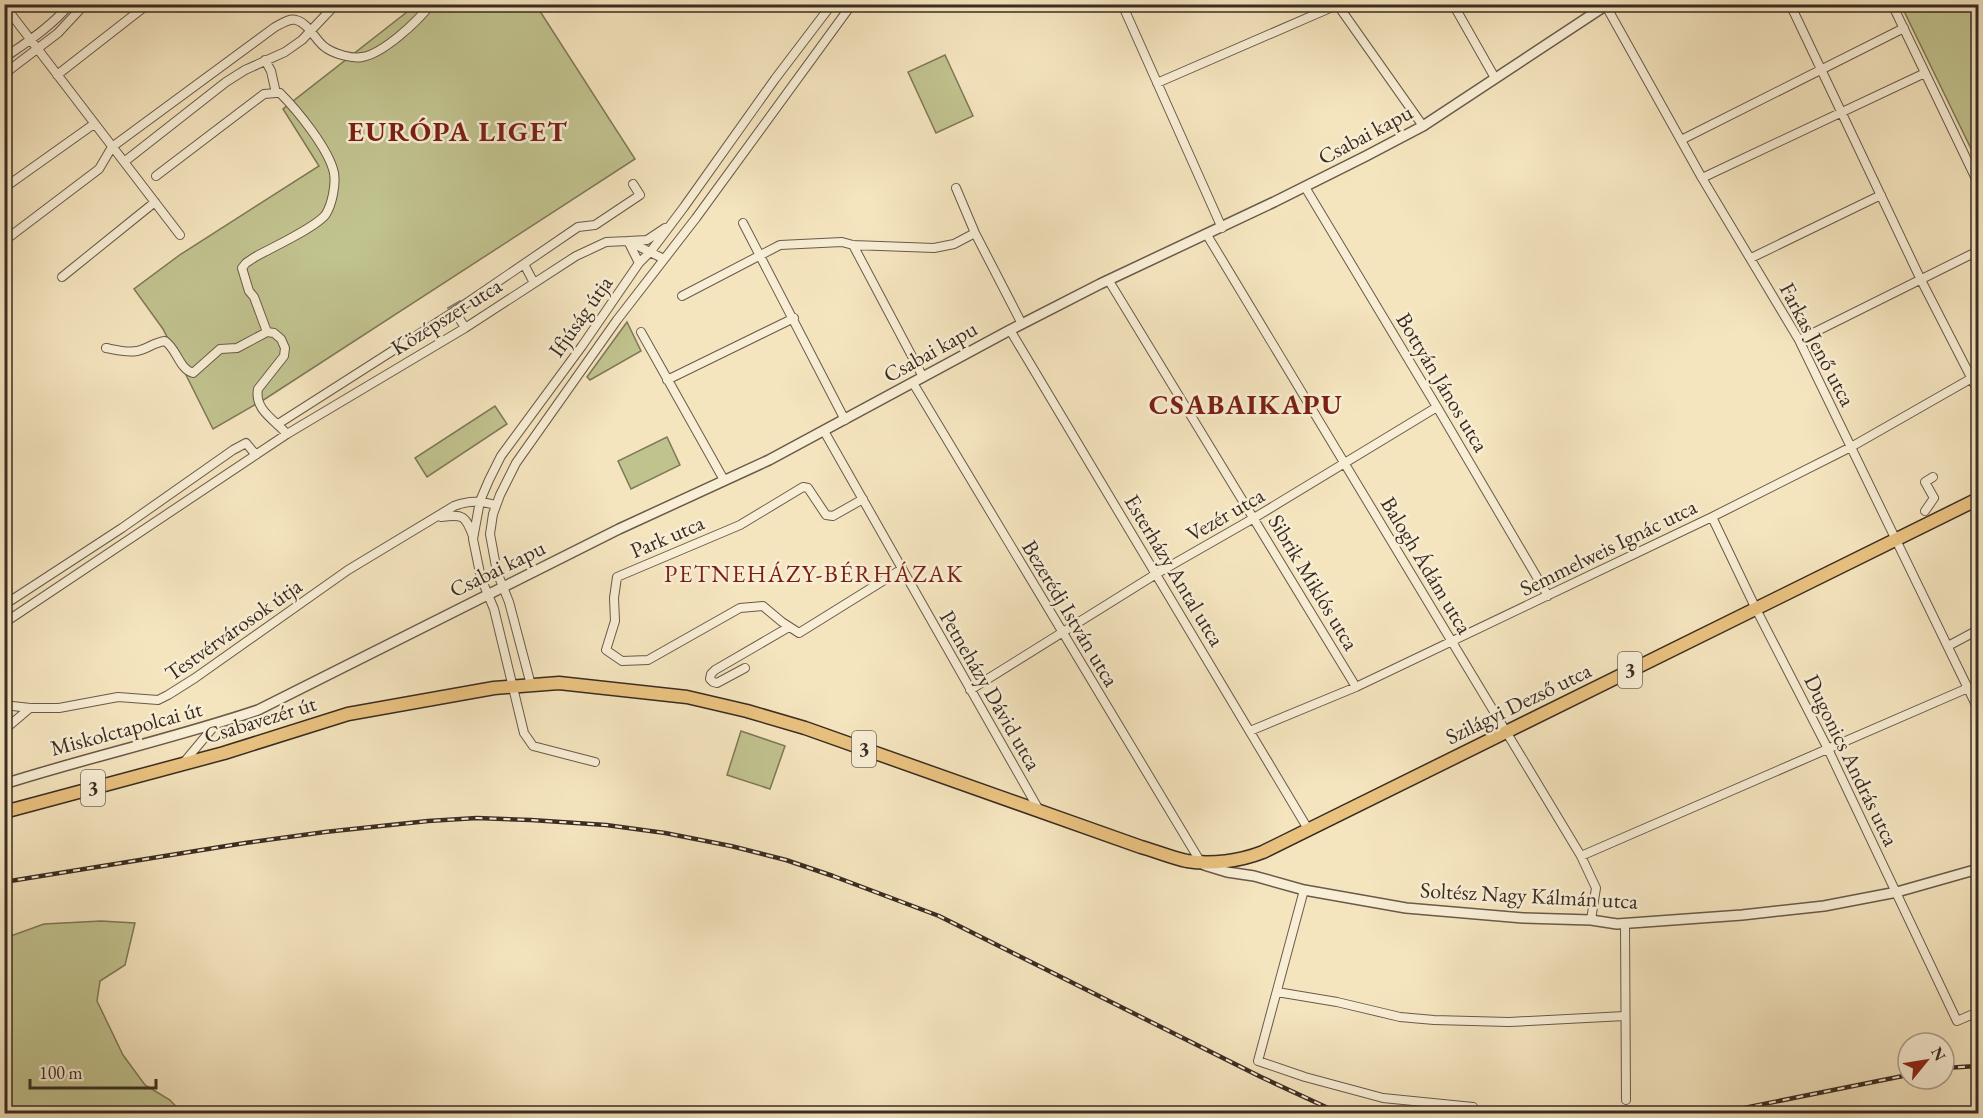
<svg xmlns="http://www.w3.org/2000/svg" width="1983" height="1118" font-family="'EB Garamond',serif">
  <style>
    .green { fill: #c1c38f; stroke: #7e7859; stroke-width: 1.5 }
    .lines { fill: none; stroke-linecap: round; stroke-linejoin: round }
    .stream { stroke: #75847a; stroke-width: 2 }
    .minor-casing { stroke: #695a4a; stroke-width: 10 }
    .tertiary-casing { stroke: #695a4a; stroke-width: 12 }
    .primary-casing { stroke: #3a2c23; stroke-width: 15 }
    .minor { stroke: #f8eed5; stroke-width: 8 }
    .tertiary { stroke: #f8eed5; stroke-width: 9 }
    .primary { stroke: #eac280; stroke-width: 12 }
    .rail-casing { stroke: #3a2c23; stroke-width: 4.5 }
    .rail { stroke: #f8eed5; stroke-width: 2; stroke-dasharray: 7; stroke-linecap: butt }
    .labels { text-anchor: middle; stroke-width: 5; stroke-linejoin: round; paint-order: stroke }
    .shield { fill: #f8eed5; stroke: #736658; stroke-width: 1.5 }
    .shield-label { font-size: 21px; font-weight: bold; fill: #3a2c23 }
    .street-label { font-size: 22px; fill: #3a2c23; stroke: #f8eed5 }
    .neighbourhood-label { font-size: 24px; letter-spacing: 1.5px; fill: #7a1f14; stroke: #f8eed5 }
    .district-label { font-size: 28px; font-weight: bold; letter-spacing: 1.5px; fill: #7a1f14; stroke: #f8eed5 }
  </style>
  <rect width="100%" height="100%" fill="#f5e5bf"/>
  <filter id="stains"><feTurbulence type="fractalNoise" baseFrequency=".00333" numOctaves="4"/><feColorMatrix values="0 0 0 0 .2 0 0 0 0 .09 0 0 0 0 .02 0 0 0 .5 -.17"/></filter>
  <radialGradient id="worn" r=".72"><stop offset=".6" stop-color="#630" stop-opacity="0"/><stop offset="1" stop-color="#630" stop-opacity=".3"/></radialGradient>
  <!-- green -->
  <path class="green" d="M 416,5 L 536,5 L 635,159 L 265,399 L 213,429 L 163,329 L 134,289 L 181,254 L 319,166 L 283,109 Z
    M 1901,5 L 1978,5 L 1978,163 Z
    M 945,55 L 973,116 L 936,133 L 908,72 Z
    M 627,322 L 641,351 L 590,380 L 587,377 Z
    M 495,406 L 507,424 L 427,477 L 415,458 Z
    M 667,437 L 680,465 L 631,489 L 618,461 Z
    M 741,731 L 785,746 L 770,789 L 727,775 Z
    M 101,921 L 135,923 L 125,965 L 100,981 L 97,1001 L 123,1055 L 145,1085 L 170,1100 L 182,1113 L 5,1113 L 5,938 L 44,924 Z"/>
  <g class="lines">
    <!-- stream -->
    <path class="stream" d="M 448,308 L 460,301"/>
    <defs>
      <path id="minor" d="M 1122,4 L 1222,228
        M 1337,4 L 1423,126
        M 1453,4 L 1495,78
        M 1790,4 L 1921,280 L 1978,391
        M 1892,4 L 1978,183
        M 4,5 L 180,235
        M 1606,6 L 1702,178 L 1799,340 L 1978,709
        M 4,58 C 27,42 52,26 70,4
        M 4,74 L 58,33 L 85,4
        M 57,75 L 148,4
        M 1157,83 L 1337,5
        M 1681,140 L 1904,28
        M 124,162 L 226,82 L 245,70 L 285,52 L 302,40 L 336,4
        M 156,176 L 264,94 L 276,93 L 271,71 L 265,60
        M 1702,178 L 1925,73
        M 1305,187 L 1437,407 L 1548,596
        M 4,188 L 94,124
        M 956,188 L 975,233 L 1022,324
        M 743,223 L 845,420
        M 1207,235 L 1581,856 L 1596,888 L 1591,920
        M 4,241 L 99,169 L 112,147 L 275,27 C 281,24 289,18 296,20 C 309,23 316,42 326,48 C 335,54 352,59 362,57 C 383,54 418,21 431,4
        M 853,245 L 923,377
        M 1751,258 L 1881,195
        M 639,263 L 628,241 L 647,240 L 665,228
        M 524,264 L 534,283
        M 62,277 L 155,202
        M 1109,281 L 1356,687
        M 682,296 L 780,245 L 842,242 L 853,245 L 934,248 L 954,244 L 975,233
        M 455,311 L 465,328
        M 1010,330 L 1308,829
        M 267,332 L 254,297 L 249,291 L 242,268 L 246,263 L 255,257 C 271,248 317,227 326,214 C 332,204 336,185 334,173 C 329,149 297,110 280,93 L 276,93
        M 641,332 L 724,480
        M 1799,340 L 1978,251
        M 106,348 C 116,350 127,353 137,351 C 147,349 155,342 165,341 C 177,349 179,369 193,373 L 220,349 L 237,348 L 267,332 L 274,333 L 281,339 L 285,348 L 284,356 L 258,389 C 254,410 275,420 287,434
        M 667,380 L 794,318
        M 913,383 L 1200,861
        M 278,424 L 455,311 L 578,227 L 595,225 L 640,195 L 633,184
        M 824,431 L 1039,810
        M 863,499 L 833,516 L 826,515 L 808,488 L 803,487 L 740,525 L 617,577 L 614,598 L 615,621 L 606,650 L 622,661 L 648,660 L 740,608 L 763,606 L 782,622 L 799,633 L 902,569
        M 1925,511 L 1934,498 L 1925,482 L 1933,477
        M 441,517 C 463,514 465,515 473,536
        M 1712,517 L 1756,609 L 1828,749 L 1957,1021 L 1978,1012
        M 4,605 L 122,528 L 233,450 L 246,443 L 256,455
        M 4,623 L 287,434 L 465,328 L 576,256 L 606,242 L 628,241 L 662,258
        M 1948,646 L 1978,630
        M 745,668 L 717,683 L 713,682 L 710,679 L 711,674 L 715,670 L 789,627
        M 531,685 L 509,602 L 497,572 L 490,534 L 493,514 L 500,495 L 516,463 L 617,320 L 696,218 L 852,4
        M 970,690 L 1156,574 L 1254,518 L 1437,407
        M 4,705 L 30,708 L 59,708 L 118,697 L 158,700 L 168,695 L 195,678 L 348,570 L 454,506 C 470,500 480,501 496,505
        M 4,730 L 30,708
        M 1250,731 L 1356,687 L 1712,517 L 1851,447 L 1972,378
        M 185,761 L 216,724
        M 595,762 L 533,746 L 524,733 L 494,609 L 481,578 L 473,539 L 480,501 L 489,480 L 501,456 L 582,346 L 639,263 L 651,251 L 684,207 L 775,79 L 832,4
        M 1581,856 L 1968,688
        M 1304,890 L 1258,1061 L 1305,1077 L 1383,1098 L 1473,1107
        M 1625,923 L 1626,1100
        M 1277,992 L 1337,1002 L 1400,1017 L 1434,1020 L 1509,1022 L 1625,1016"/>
      <path id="tertiary" d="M 4,784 C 89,757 175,738 258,710 L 619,529 L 769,460 L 1010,330 L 1100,284 L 1274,202 L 1366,156 L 1423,126 L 1608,4
        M 1204,865 L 1227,872 L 1254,876 L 1304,890 L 1406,908 L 1523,918 L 1591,920 L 1617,924 L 1742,915 L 1824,906 L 1897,892 L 1978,869"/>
      <path id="primary" d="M 4,812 L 224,753 L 348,714 L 494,688 L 559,683 L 687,697 L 747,711 L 805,728 L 1141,847 C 1156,851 1172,858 1187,861 C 1211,865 1240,861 1263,852 L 1978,499"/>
    </defs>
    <!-- minor casing -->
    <use href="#minor" class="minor-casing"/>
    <!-- tertiary casing -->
    <use href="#tertiary" class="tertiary-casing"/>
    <!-- primary casing -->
    <use href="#primary" class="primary-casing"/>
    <!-- minor -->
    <use href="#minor" class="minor"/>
    <!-- tertiary -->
    <use href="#tertiary" class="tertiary"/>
    <!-- primary -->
    <use href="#primary" class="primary"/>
    <defs>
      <path id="rail" d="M 4,882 L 245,843 L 325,832 L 428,821 L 477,818 L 531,820 L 606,825 L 665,833 L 731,846 L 786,860 L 833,876 L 939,916 L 1261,1077 L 1341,1114
        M 1944,1068 L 1978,1066
        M 1714,1114 L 1908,1075"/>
    </defs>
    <!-- rail casing -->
    <use href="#rail" class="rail-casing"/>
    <!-- rail -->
    <use href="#rail" class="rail"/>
  </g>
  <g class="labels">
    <!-- shield labels -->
    <g class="shield">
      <rect x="1618" y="652" width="24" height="36" rx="4.5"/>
      <rect x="852" y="731" width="24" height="36" rx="4.5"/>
      <rect x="81" y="770" width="24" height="36" rx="4.5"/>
    </g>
    <g class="shield-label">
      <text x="1630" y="677">3</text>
      <text x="864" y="756">3</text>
      <text x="93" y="795">3</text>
    </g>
    <!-- street labels -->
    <g class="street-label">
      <text transform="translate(1365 134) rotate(-28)" y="8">Csabai kapu</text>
      <text transform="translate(446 316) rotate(-32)" y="8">Középszer utca</text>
      <text transform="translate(580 316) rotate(-55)" y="8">Ifjúság útja</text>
      <text transform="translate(1818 344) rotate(62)" y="8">Farkas Jenő utca</text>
      <text transform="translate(930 351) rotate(-29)" y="8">Csabai kapu</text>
      <text transform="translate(1443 382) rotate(59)" y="8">Bottyán János utca</text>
      <text transform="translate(1225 514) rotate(-30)" y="8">Vezér utca</text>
      <text transform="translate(667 536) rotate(-23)" y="8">Park utca</text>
      <text transform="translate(1608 547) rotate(-26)" y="8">Semmelweis Ignác utca</text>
      <text transform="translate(1427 565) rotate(59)" y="8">Balogh Ádám utca</text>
      <text transform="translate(497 568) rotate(-26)" y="8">Csabai kapu</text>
      <text transform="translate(1175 570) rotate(59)" y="8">Esterházy Antal utca</text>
      <text transform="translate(1314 582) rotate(59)" y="8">Sibrik Miklós utca</text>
      <text transform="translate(1071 613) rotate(59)" y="8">Bezerédj István utca</text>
      <text transform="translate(233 629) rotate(-35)" y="8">Testvérvárosok útja</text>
      <text transform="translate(991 690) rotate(60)" y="8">Petneházy Dávid utca</text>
      <text transform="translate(1518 703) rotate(-26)" y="8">Szilágyi Dezső utca</text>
      <text transform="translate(260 719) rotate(-17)" y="8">Csabavezér út</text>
      <text transform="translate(126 728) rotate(-15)" y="8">Miskolctapolcai út</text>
      <text transform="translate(1852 760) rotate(64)" y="8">Dugonics András utca</text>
      <text transform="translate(1529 895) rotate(3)" y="8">Soltész Nagy Kálmán utca</text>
    </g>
    <!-- neighbourhood labels -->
    <g class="neighbourhood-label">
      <text x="814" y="582">PETNEHÁZY-BÉRHÁZAK</text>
    </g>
    <!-- district labels -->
    <g class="district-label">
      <text x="458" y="141">EURÓPA LIGET</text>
      <text x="1246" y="414">CSABAIKAPU</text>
    </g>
  </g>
  <!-- margin -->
  <rect width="1983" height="1118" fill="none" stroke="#f5e5bf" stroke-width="24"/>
  <rect x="6" y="6" width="1971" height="1106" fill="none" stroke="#3a2c23" stroke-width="3"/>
  <rect x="12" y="12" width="1959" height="1094" fill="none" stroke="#3a2c23" stroke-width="1.5"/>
  <!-- north arrow -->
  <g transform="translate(1926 1061) rotate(60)"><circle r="28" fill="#f8eed5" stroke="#aca08e" stroke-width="1.5"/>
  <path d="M0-4.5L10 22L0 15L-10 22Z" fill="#8f2418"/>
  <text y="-9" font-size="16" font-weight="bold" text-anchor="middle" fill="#3a2c23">N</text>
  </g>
  <!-- scale -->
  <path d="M30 1079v9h126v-9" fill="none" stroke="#3a2c23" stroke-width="3"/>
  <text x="39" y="1079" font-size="18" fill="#3a2c23" stroke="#f8eed5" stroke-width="4.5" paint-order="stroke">100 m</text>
  <rect width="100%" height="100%" filter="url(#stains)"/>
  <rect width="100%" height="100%" fill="url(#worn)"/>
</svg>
